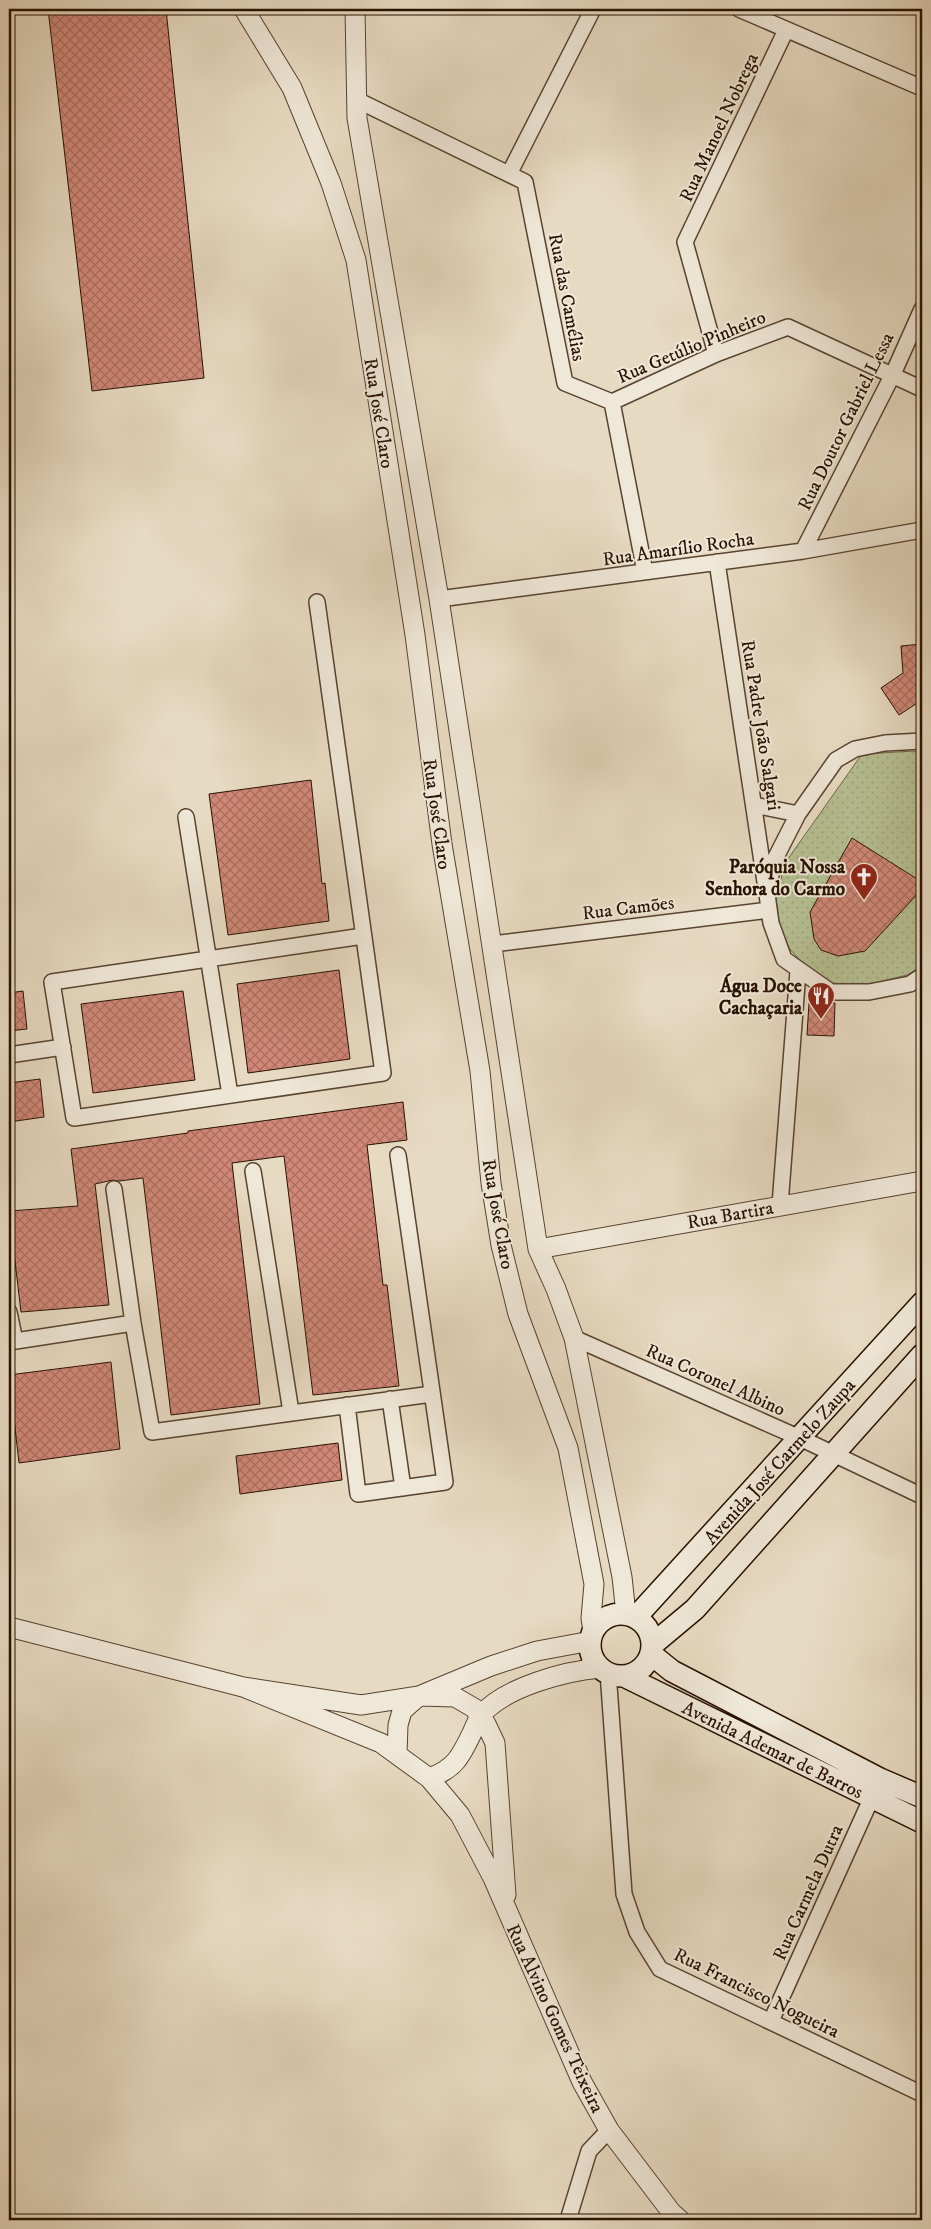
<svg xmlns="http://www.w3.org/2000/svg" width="931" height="2229" font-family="'IM FELL DW Pica',serif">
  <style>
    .park { fill: url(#park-dots); stroke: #6e684a }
    .building { fill: url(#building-cross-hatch); stroke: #271100 }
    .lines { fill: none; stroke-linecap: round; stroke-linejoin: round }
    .minor-casing { stroke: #574330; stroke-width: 18 }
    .tertiary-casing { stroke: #574330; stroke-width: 21 }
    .secondary-casing { stroke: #271100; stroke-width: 24 }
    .minor { stroke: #efe7d7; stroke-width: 15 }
    .tertiary { stroke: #efe7d7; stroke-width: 19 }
    .secondary { stroke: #efe7d7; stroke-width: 21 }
    .labels { text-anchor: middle; stroke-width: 4; stroke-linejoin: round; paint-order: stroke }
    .street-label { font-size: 19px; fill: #271100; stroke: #efe7d7 }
    .poi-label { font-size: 19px; font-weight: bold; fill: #271100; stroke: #efe7d7; text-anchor: end }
  </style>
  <defs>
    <pattern id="park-dots" width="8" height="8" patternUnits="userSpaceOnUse" patternTransform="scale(1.25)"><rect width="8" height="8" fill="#b6c093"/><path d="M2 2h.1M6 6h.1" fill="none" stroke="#9ca47d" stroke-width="1.8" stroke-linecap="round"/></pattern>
    <pattern id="building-cross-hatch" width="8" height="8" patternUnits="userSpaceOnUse" patternTransform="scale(1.25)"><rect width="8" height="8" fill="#d18878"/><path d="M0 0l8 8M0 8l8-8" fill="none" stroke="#aa6e60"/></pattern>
  </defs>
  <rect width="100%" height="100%" fill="#e7dac2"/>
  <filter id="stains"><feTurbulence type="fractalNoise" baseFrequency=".004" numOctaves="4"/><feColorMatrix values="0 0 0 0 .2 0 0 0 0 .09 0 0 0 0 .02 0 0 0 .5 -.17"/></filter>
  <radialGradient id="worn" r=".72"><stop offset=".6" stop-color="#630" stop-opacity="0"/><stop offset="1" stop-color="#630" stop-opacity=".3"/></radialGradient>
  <!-- park -->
  <path class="park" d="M 914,751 L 922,753 L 922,966 L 907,975 L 868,985 L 830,983 L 803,964 L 789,948 L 780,928 L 776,899 L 785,863 L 862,754 Z"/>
  <!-- building -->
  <path class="building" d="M 48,9 L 166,9 L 204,378 L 92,391 Z
    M 922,644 L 922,700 L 899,715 L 881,688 L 903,673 L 901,646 Z
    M 311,780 L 322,884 L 325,883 L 329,921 L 228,935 L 209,794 Z
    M 852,838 L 922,882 L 922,889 L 865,951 L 838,956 L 821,950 L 814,939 L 810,912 Z
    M 339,970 L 350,1059 L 248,1073 L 237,984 Z
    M 23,991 L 27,1029 L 9,1031 L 9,993 Z
    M 183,991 L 195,1080 L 93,1093 L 81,1004 Z
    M 809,1003 L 835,1003 L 834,1036 L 807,1035 Z
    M 40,1079 L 44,1117 L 9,1122 L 9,1083 Z
    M 403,1102 L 407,1140 L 367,1145 L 383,1285 L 387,1285 L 399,1386 L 313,1395 L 284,1156 L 232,1163 L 260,1404 L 171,1415 L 143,1178 L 119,1181 L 113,1180 L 95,1184 L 109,1305 L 21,1312 L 9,1211 L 78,1206 L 71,1149 L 188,1133 L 188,1131 Z
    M 111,1362 L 120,1449 L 19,1463 L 9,1375 Z
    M 338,1443 L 342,1480 L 240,1494 L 236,1456 Z"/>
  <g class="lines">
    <defs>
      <path id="minor" d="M 739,9 L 922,88
        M 357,100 L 525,182 L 565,383 L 612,402 L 645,572
        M 509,174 L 593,9
        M 716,354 L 685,242 L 786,30
        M 612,402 L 716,354 L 788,327 L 922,389
        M 803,551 L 893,374 L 922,309
        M 717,562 L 765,882
        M 439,599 L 803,551 L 922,530
        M 317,602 L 383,1073 L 74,1118 L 52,982 L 363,936
        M 922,741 L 885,743 L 855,749 L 836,760 L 798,814 L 774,861 L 767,894 L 771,923 L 784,959 L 831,992 L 869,992 L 910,984 L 922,976
        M 754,805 L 798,814
        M 186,817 L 230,1095
        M 493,944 L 769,910
        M 9,1055 L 63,1047
        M 253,1171 L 291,1412
        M 114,1189 L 133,1323 L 152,1432 L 432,1394
        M 780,1205 L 798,971
        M 9,1312 L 15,1341
        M 574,1338 L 800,1438 L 922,1496
        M 9,1342 L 133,1323
        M 390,1399 L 403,1488
        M 347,1405 L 358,1494 L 445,1482 L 398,1155
        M 608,1672 L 624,1894 L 637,1932 L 660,1969 L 922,2094
        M 771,2021 L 876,1788
        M 568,2220 L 589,2151 L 609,2130"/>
      <path id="tertiary" d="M 244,9 L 292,88 L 331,183 L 356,260 L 415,635 L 442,844 L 480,1071 L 491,1183 L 501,1245 L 518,1314 L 568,1448 L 594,1584 L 591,1618 L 593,1632
        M 355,9 L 357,118 L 439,599 L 538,1249 L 556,1289 L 574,1338 L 622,1577 L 626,1614
        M 538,1249 L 922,1181
        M 9,1627 L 243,1687 L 361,1705 L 419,1696 L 455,1697 L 474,1708 L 486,1724 L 495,1743 L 506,1895
        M 243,1687 L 381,1743 L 429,1778 L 460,1815 L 493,1878 L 582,2082 L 609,2130 L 672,2213 L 680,2220
        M 397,1754 L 398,1725 L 402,1711 L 419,1696 L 491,1666 L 537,1651 L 591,1641
        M 429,1778 C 455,1769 461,1756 472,1733 C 475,1727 477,1720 481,1715 C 505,1687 565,1671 601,1668"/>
      <path id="secondary" d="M590 1645a31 31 0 1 1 62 0a31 31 0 1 1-62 0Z
        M 636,1617 L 922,1303
        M 652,1645 L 695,1609 L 922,1355
        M 651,1654 L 672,1671 L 880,1779 L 922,1797
        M 624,1676 L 922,1822"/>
    </defs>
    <!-- minor casing -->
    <use href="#minor" class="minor-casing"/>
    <!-- tertiary casing -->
    <use href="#tertiary" class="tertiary-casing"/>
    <!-- secondary casing -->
    <use href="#secondary" class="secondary-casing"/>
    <!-- minor -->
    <use href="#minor" class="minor"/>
    <!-- tertiary -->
    <use href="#tertiary" class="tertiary"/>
    <!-- secondary -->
    <use href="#secondary" class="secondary"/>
  </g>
  <!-- icons -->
  <defs>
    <symbol id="church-pin" viewBox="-11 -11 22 30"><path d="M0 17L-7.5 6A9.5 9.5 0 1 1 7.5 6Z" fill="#8f2418" stroke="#efe7d7"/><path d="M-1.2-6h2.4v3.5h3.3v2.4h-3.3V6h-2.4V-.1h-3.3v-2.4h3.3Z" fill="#fff"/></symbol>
    <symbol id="restaurant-pin" viewBox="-11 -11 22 30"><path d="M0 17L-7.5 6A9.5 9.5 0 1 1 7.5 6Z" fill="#8f2418" stroke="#efe7d7"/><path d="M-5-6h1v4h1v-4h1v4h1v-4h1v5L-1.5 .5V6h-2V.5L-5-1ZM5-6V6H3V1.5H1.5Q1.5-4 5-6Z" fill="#fff"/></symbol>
  </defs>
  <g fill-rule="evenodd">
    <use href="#church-pin" x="848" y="861" width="32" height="43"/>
    <use href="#restaurant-pin" x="805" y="980" width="32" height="43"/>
  </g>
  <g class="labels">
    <!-- street labels -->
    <g class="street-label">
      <text transform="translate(718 127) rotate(-65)" y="7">Rua Manoel Nobrega</text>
      <text transform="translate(568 297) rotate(79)" y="7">Rua das Camélias</text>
      <text transform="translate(691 346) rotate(-23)" y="7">Rua Getúlio Pinheiro</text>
      <text transform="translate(380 413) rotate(81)" y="7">Rua José Claro</text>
      <text transform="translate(845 421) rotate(-64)" y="7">Rua Doutor Gabriel Lessa</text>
      <text transform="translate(678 548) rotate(-8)" y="7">Rua Amarílio Rocha</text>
      <text transform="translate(762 725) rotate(81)" y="7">Rua Padre João Salgari</text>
      <text transform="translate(438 814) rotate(82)" y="7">Rua José Claro</text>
      <text transform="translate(628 907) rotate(-7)" y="7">Rua Camões</text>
      <text transform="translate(499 1214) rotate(80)" y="7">Rua José Claro</text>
      <text transform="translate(730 1214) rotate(-10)" y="7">Rua Bartira</text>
      <text transform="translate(716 1379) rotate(24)" y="7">Rua Coronel Albino</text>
      <text transform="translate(779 1461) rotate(-48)" y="7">Avenida José Carmelo Zaupa</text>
      <text transform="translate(773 1749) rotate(26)" y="7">Avenida Ademar de Barros</text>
      <text transform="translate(807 1892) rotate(-66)" y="7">Rua Carmela Dutra</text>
      <text transform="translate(757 1992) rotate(26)" y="7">Rua Francisco Nogueira</text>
      <text transform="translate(556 2018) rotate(65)" y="7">Rua Alvino Gomes Teixeira</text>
    </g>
    <!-- poi labels -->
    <g class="poi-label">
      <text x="845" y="873">Paróquia Nossa<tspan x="845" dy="22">Senhora do Carmo</tspan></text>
      <text x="802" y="992">Água Doce<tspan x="802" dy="22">Cachaçaria</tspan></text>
    </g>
  </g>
  <!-- margin -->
  <rect width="931" height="2229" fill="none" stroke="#e7dac2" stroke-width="30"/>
  <rect x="10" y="10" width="911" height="2209" fill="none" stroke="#271100" stroke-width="2.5"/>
  <rect x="15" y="15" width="901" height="2199" fill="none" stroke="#271100"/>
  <rect width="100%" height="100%" filter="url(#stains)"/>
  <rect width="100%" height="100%" fill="url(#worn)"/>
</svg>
